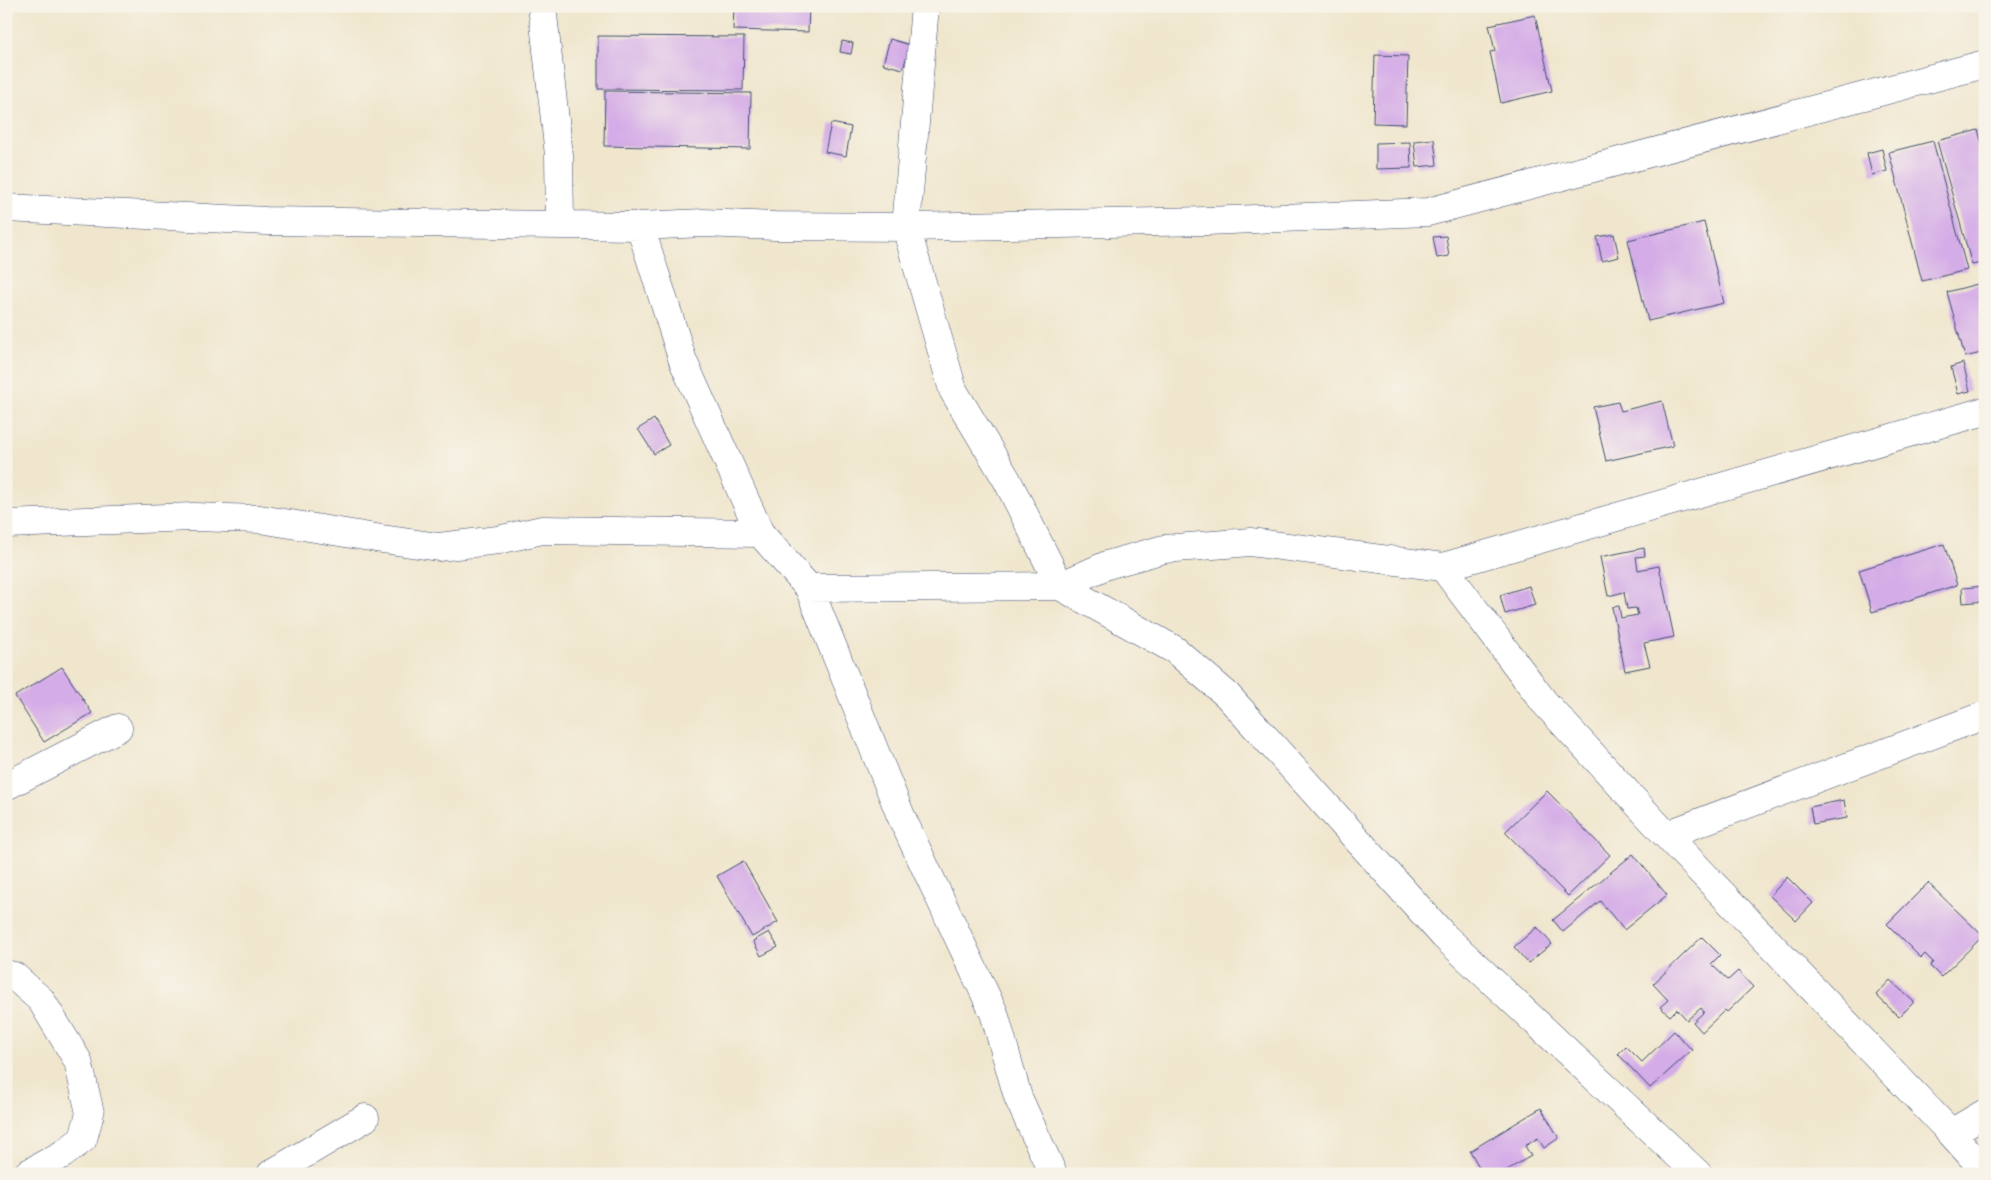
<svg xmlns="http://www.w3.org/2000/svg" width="1991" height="1180" font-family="'IM FELL Double Pica',serif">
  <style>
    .building { fill: #d4ace7 }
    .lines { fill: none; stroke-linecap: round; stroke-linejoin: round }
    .minor-casing { stroke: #3b4a6f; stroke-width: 29 }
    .minor { stroke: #fff; stroke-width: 28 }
  </style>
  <rect width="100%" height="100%" fill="#f7f3e8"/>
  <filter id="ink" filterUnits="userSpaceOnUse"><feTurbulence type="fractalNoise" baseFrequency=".02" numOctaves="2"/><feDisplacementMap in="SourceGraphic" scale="10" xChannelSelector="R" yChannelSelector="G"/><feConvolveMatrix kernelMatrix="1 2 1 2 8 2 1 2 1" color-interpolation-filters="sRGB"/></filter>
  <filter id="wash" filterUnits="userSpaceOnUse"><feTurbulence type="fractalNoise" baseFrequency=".0096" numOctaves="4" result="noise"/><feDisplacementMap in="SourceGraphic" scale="20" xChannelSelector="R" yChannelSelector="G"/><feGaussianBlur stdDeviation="1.12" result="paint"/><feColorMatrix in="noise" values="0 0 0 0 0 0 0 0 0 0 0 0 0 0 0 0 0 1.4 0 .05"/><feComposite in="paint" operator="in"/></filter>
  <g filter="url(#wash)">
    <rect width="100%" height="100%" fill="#f0e6cd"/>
    <g id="blocks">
      <!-- building -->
      <path class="building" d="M 734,6 L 809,6 L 808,32 L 733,30 Z
        M 1535,15 L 1552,91 L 1501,103 L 1490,52 L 1495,51 L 1489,25 Z
        M 598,36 L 744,37 L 743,90 L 598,89 Z
        M 890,39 L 910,45 L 903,69 L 883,64 Z
        M 842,41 L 853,43 L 851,54 L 840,52 Z
        M 1375,55 L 1408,56 L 1406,124 L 1373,123 Z
        M 605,91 L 751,93 L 750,149 L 604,146 Z
        M 831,123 L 851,127 L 846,156 L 825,152 Z
        M 1978,130 L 1985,153 L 1985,262 L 1972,265 L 1937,141 Z
        M 1434,139 L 1437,165 L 1417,167 L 1414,141 Z
        M 1933,141 L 1967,270 L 1922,281 L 1889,152 Z
        M 1410,142 L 1411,168 L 1376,169 L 1376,143 Z
        M 1882,149 L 1887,171 L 1872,175 L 1867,153 Z
        M 1704,222 L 1724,303 L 1648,321 L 1628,240 Z
        M 1614,234 L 1619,257 L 1602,261 L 1597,237 Z
        M 1446,236 L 1449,256 L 1437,258 L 1433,237 Z
        M 1985,282 L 1985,352 L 1965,357 L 1947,292 Z
        M 1963,363 L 1970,391 L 1958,394 L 1951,367 Z
        M 1662,401 L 1673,446 L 1606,461 L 1593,407 L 1618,402 L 1621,411 Z
        M 654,419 L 669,445 L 654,454 L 638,429 Z
        M 1944,544 L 1957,585 L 1872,612 L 1859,570 Z
        M 1644,548 L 1645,556 L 1636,557 L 1638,570 L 1659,566 L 1674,637 L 1644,643 L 1650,666 L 1625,671 L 1612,607 L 1619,606 L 1621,618 L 1638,615 L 1636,608 L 1627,609 L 1624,592 L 1608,596 L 1600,557 Z
        M 1529,586 L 1535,605 L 1505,614 L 1500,595 Z
        M 1985,586 L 1985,601 L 1963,603 L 1962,588 Z
        M 62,667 L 92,713 L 44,742 L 15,696 Z
        M 1547,791 L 1610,855 L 1568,896 L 1505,832 Z
        M 1844,800 L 1847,818 L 1813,824 L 1810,807 Z
        M 1633,854 L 1667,895 L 1624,930 L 1600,901 L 1563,932 L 1553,920 Z
        M 743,861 L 778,922 L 752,937 L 717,876 Z
        M 1787,877 L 1813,903 L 1796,921 L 1770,896 Z
        M 1928,883 L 1983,936 L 1941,977 L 1930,966 L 1933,962 L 1925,954 L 1921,958 L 1887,924 Z
        M 1537,927 L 1552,944 L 1528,963 L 1514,947 Z
        M 769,932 L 778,947 L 761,956 L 753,941 Z
        M 1702,937 L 1720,955 L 1711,964 L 1728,980 L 1738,971 L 1753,987 L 1727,1012 L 1725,1010 L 1702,1032 L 1693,1022 L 1704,1012 L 1701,1008 L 1687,1020 L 1677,1009 L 1670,1016 L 1660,1007 L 1668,1000 L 1653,984 Z
        M 1890,980 L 1914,1002 L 1899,1017 L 1876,995 Z
        M 1674,1031 L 1692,1050 L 1650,1088 L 1618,1054 L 1626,1046 L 1642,1062 Z
        M 1541,1108 L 1559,1138 L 1544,1148 L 1538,1138 L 1525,1146 L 1531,1156 L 1500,1174 L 1483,1174 L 1470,1151 Z"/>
    </g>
  </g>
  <g filter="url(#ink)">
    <use href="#blocks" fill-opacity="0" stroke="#3b4a6f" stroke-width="1"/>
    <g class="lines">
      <defs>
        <path id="minor" d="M 542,6 L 559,155 L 560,223
          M 925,6 L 906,227 L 953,390 L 1007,480 L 1060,586 L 1175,650 L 1227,695 L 1444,936 L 1698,1174
          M 6,208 L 266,221 L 640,226 L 703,223 L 775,226 L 906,227 L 1207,221 L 1428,212 L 1985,64
          M 640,226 L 683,361 L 760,533 L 809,588 L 901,816 L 994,1013 L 1018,1097 L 1053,1174
          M 6,524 L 193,517 L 260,519 L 382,539 L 439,547 L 498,540 L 542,530 L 760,533
          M 1443,567 L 1544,702 L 1666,835 L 1951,1133 L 1985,1171
          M 809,588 L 1060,586 L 1107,565 L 1164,549 L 1250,542 L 1443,567 L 1985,411
          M 6,786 L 118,728
          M 1666,835 L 1985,715
          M 6,974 L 14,976 L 41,1000 L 78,1061 L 90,1113 L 83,1139 L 63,1154 L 27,1174
          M 1951,1133 L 1985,1113
          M 271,1174 L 365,1118"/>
      </defs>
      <!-- minor casing -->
      <use href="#minor" class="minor-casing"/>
      <!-- minor -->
      <use href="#minor" class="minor"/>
    </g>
  </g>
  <!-- margin -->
  <rect width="1991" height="1180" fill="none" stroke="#f7f3e8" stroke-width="25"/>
</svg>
